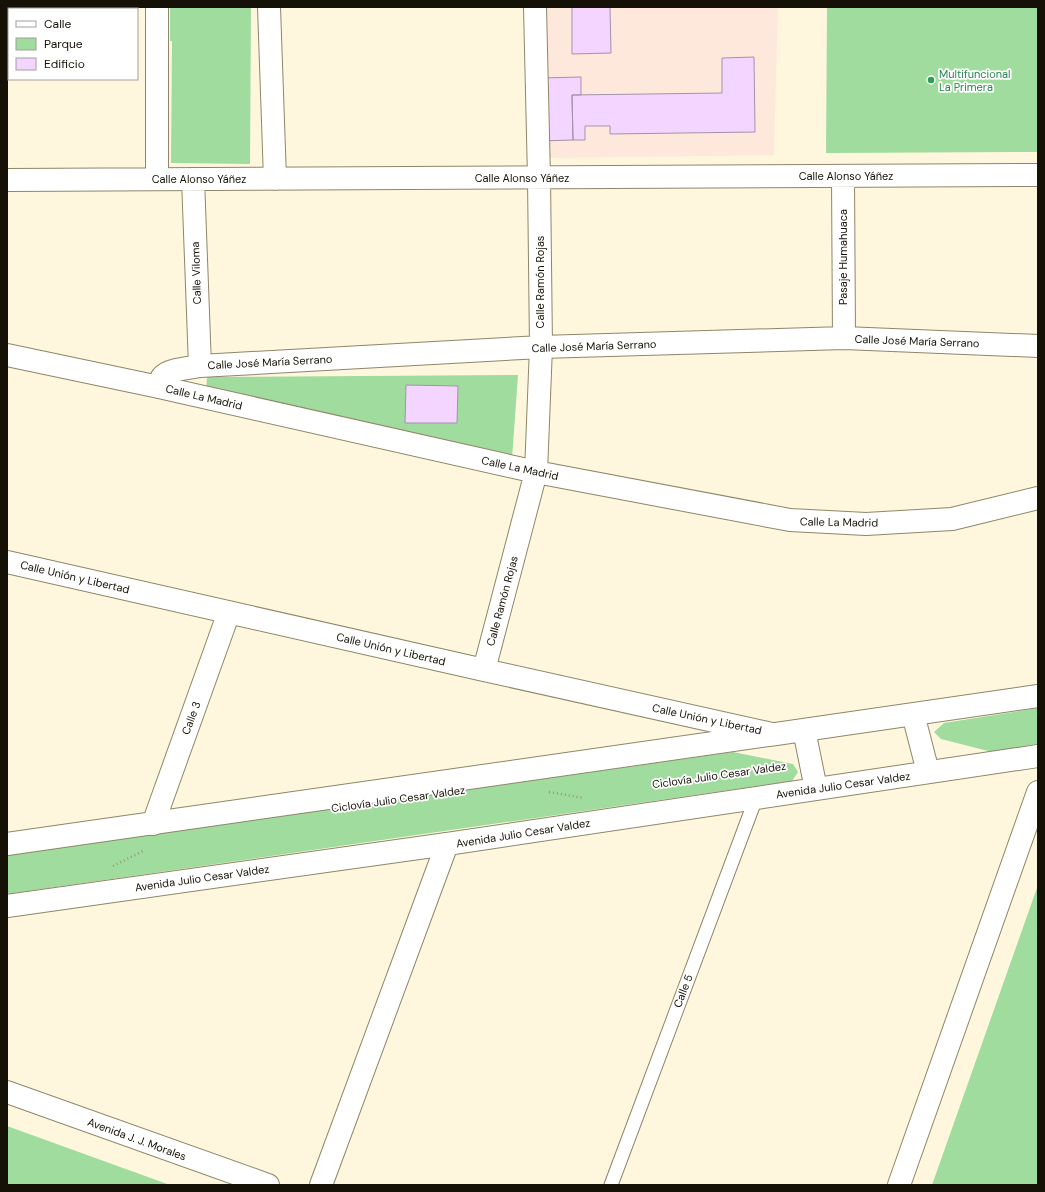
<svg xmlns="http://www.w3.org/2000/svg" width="1045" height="1192" font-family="'DM Sans',sans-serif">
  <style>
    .education { fill: #fee8db }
    .green { fill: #a0dc9d }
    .building { fill: #f4d5ff; stroke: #a592ac }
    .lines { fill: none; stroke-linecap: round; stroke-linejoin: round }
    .lane-casing { stroke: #8e8669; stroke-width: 15 }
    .street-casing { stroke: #8e8669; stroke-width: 24 }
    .primary-casing { stroke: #8e8669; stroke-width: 24 }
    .path { stroke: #9a9481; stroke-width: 2.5; stroke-dasharray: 1 3; stroke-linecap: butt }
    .lane { stroke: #fff; stroke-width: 13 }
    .street { stroke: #fff; stroke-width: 22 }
    .primary { stroke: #fff; stroke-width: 22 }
    .leisure-dot { fill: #2e9e5b; stroke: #fff; stroke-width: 1.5 }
    .labels { text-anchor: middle; stroke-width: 3.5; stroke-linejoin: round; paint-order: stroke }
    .leisure-label { font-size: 11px; fill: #27864d; stroke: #fff; text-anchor: start }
    .street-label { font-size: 11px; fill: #151106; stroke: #fff }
  </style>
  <rect width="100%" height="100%" fill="#fef7dd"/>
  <!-- education -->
  <path class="education" d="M 540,7 L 778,7 L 774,155 L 548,158 Z"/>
  <!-- green -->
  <path class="green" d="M 170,7 L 251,7 L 250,164 L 171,163 L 172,41 L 170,41 Z
    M 827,7 L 1038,7 L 1038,152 L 826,153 Z
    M 518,375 L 512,459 L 206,393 L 207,377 Z
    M 1038,708 L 1038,746 L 992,752 L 941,739 L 934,732 L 944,723 Z
    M 733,752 L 793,764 L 798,772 L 792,781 L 7,894 L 7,855 Z
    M 1038,885 L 1038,1185 L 932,1185 Z
    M 7,1126 L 170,1185 L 7,1185 Z"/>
  <!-- building -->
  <path class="building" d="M 572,7 L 610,7 L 611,53 L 572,54 Z
    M 754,57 L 755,132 L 610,134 L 610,126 L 585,126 L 585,140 L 573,140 L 572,95 L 722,93 L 722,58 Z
    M 581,77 L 581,95 L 572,95 L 573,140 L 541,141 L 540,78 Z
    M 406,385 L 458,386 L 457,423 L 405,423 Z"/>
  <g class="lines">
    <defs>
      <path id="lane" d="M 611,1185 L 756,798"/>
      <path id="street" d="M 157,7 L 157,179
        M 269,7 L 275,179
        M 843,177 L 844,338
        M 193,179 L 200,366
        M 7,180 L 1038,175
        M 7,355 L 159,387 L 536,472 L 790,520 L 866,524 L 952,519 L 1038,498
        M 159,387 C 160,384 160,380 162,377 C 168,369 190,368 200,366 L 541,347 L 844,338 L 1038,346
        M 7,562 L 484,670 L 772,734
        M 484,670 L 536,472 L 541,347 L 539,178 L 535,7
        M 153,824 L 229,612
        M 7,1092 L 268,1185
        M 321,1185 L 447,844
        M 899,1185 L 1038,792"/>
      <path id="primary" d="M 913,714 L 928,772
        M 804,730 L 816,789
        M 7,844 L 776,734 L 1038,696
        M 7,906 L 447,844 L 1038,756"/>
    </defs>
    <!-- lane casing -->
    <use href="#lane" class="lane-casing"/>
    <!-- street casing -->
    <use href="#street" class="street-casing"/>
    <!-- primary casing -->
    <use href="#primary" class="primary-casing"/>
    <!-- path -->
    <path class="path" d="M 549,792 L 584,798
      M 113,866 L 145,850"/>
    <!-- lane -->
    <use href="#lane" class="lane"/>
    <!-- street -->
    <use href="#street" class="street"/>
    <!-- primary -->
    <use href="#primary" class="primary"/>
  </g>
  <!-- markers -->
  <circle class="leisure-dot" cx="931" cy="80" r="4"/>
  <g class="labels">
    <!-- leisure labels -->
    <g class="leisure-label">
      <text x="939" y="78">Multifuncional<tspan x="939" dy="13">La Primera</tspan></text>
    </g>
    <!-- street labels -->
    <g class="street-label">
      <text x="846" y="180">Calle Alonso Yáñez</text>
      <text x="522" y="182">Calle Alonso Yáñez</text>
      <text x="199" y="183">Calle Alonso Yáñez</text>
      <text transform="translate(843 257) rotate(-90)" y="4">Pasaje Humahuaca</text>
      <text transform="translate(196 273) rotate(-92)" y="4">Calle Viloma</text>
      <text transform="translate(540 282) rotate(-90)" y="4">Calle Ramón Rojas</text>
      <text transform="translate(917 341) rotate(2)" y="4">Calle José María Serrano</text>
      <text transform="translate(594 346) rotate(-2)" y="4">Calle José María Serrano</text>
      <text transform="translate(270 362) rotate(-3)" y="4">Calle José María Serrano</text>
      <text transform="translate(204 397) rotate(13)" y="4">Calle La Madrid</text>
      <text transform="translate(520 468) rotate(12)" y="4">Calle La Madrid</text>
      <text transform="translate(839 522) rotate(1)" y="4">Calle La Madrid</text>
      <text transform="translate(75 577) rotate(13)" y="4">Calle Unión y Libertad</text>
      <text transform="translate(502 601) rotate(-75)" y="4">Calle Ramón Rojas</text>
      <text transform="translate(391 649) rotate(13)" y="4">Calle Unión y Libertad</text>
      <text transform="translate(191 718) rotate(-70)" y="4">Calle 3</text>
      <text transform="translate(707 719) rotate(12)" y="4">Calle Unión y Libertad</text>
      <text transform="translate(719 775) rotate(-8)" y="4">Ciclovía Julio Cesar Valdez</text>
      <text transform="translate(843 785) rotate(-8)" y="4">Avenida Julio Cesar Valdez</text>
      <text transform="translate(398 799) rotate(-8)" y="4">Ciclovía Julio Cesar Valdez</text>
      <text transform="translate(523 833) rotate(-9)" y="4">Avenida Julio Cesar Valdez</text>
      <text transform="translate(202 878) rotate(-8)" y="4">Avenida Julio Cesar Valdez</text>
      <text transform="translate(683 991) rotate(-69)" y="4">Calle 5</text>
      <text transform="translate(137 1139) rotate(20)" y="4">Avenida J. J. Morales</text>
    </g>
  </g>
  <!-- border -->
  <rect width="1045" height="1192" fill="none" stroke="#151106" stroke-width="16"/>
  <!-- legend -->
  <rect x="8" y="8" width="130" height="72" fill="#ffffff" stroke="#a1a09b"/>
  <rect x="16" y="21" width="20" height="6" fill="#ffffff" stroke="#a1a09b"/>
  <text x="44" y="28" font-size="12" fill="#151106">Calle</text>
  <rect x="16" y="38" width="20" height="12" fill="#a0dc9d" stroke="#a1a09b"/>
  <text x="44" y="48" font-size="12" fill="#151106">Parque</text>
  <rect x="16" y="58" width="20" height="12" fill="#f4d5ff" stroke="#a1a09b"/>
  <text x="44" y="68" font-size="12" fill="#151106">Edificio</text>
</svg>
